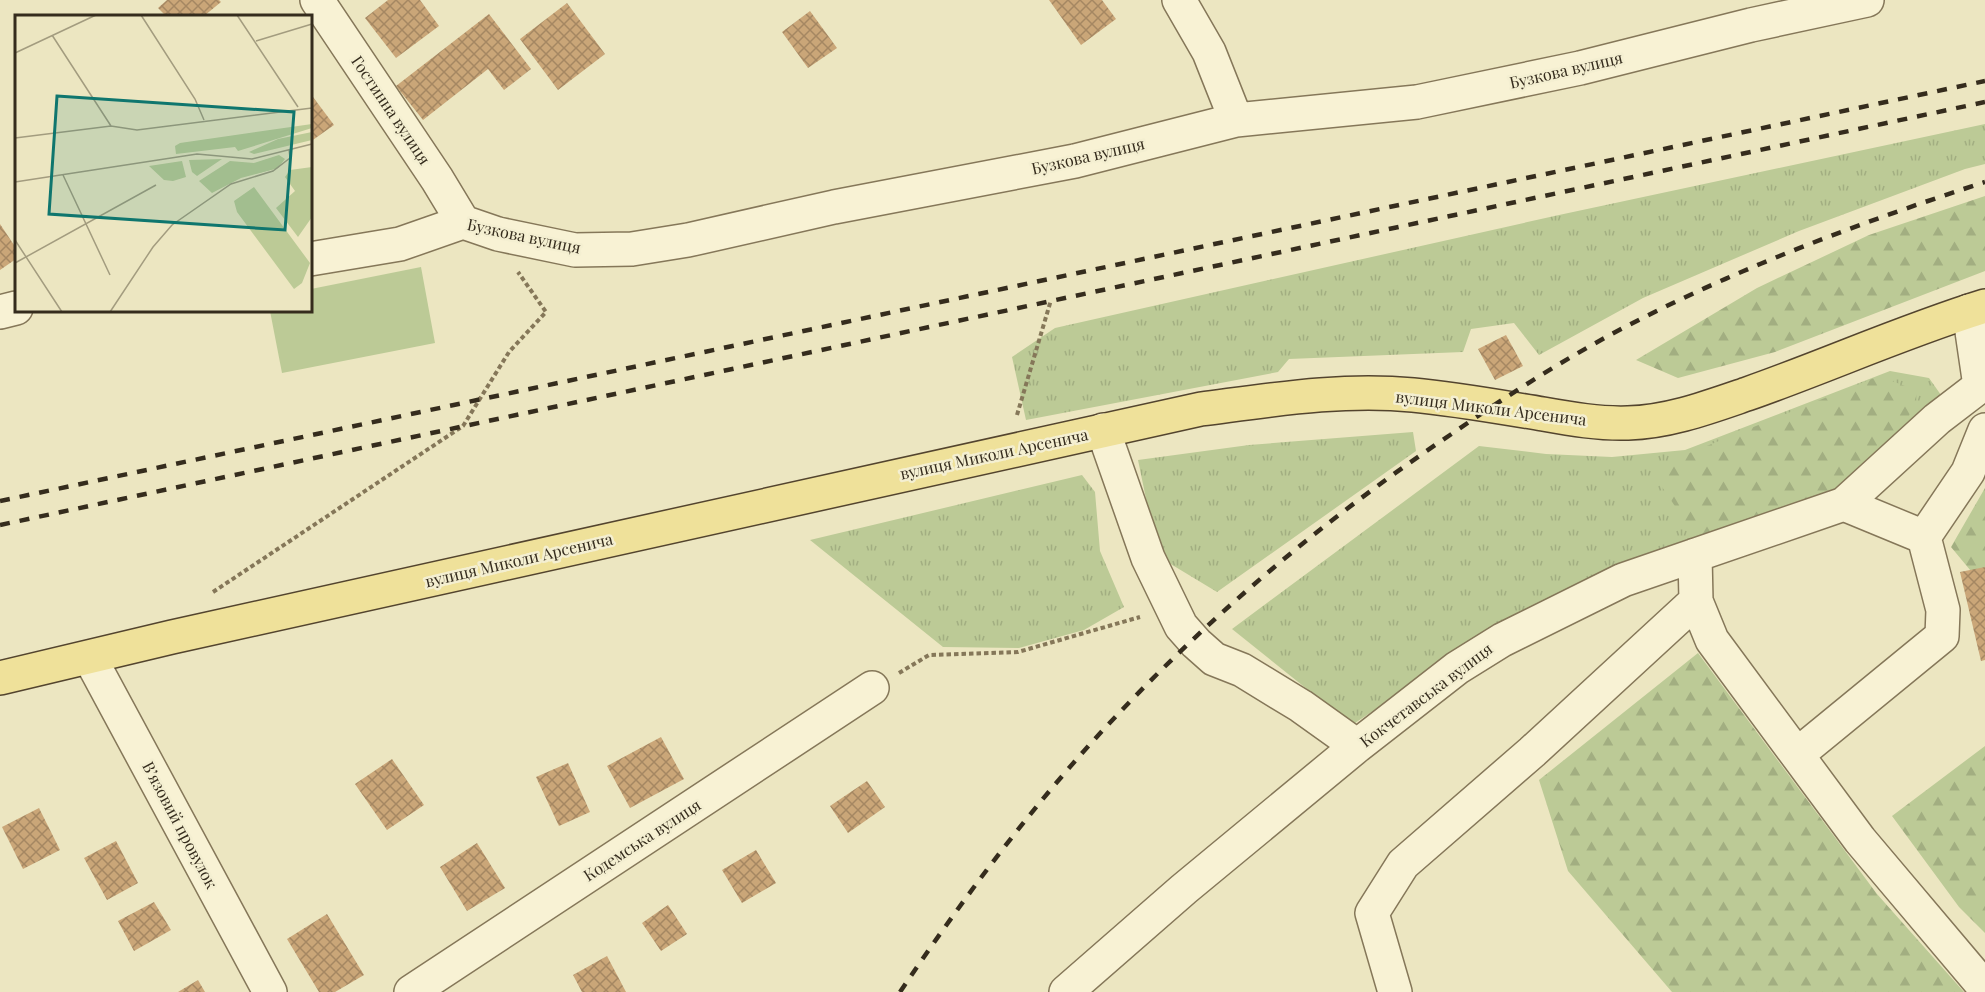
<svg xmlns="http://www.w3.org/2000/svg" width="1985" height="992" font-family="'Playfair Display',serif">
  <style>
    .grass { fill: url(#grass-tufts) }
    .forest { fill: url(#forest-firs) }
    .garden { fill: #bcca96 }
    .building { fill: url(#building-cross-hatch) }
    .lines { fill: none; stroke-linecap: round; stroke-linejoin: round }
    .minor-casing { stroke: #857759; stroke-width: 36 }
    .major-casing { stroke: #53442e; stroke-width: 36 }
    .path { stroke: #857759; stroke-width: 4; stroke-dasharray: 4.5 3; stroke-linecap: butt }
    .minor { stroke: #f8f2d4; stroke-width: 33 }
    .major { stroke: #efe19a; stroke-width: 33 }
    .rail { stroke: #352c1d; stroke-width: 4.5; stroke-dasharray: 10 10; stroke-linecap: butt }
    .labels { text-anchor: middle; stroke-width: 5; stroke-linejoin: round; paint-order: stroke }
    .street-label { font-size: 16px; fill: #352c1d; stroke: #f4efd1 }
    .inset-road { fill: none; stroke: #a39c7f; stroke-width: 1.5 }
    .view { fill: #0f766e; fill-opacity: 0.15; stroke: #0f766e; stroke-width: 3 }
    .inset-edge { fill: none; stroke: #352c1d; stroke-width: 3 }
  </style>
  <defs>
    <pattern id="grass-tufts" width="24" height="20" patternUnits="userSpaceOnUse" patternTransform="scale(1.5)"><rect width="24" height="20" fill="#bcca96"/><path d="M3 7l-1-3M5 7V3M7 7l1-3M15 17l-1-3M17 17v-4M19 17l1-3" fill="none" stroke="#a2ae81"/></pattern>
    <pattern id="forest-firs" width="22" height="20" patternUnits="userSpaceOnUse" patternTransform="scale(1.5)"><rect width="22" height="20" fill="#bcca96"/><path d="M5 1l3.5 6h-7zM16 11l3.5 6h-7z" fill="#a2ae81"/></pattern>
    <pattern id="building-cross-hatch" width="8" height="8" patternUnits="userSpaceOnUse" patternTransform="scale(1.5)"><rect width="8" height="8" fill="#caa678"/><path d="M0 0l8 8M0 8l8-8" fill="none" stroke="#a58762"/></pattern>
  </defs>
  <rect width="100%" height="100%" fill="#ece6c1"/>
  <!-- grass -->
  <path class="grass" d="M 1985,124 L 1985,164 L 1965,169 L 1799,231 L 1643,298 L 1539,355 L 1514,323 L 1471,329 L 1463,352 L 1289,359 L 1278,372 L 1026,420 L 1012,357 L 1055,328 L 1559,215 Z
    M 1890,371 L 1929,378 L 1941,395 L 1886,480 L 1583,580 L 1549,603 L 1482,638 L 1352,725 L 1232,629 L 1479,446 L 1546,454 L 1612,457 L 1685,450 Z
    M 1413,432 L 1416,451 L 1217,592 L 1169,563 L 1150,518 L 1138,460 L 1249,445 Z
    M 1082,475 L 1095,492 L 1100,551 L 1124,607 L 1084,630 L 1019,648 L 943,647 L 810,540 Z"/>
  <!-- forest -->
  <path class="forest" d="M 1985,196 L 1985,271 L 1775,352 L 1678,378 L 1636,360 L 1757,288 L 1869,235 Z
    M 1879,376 L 1918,391 L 1886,480 L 1699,542 L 1650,469 Z
    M 1985,488 L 1985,588 L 1951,547 Z
    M 1698,653 L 1877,894 L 1964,992 L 1672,992 L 1568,871 L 1539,780 Z
    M 1985,746 L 1985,933 L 1959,907 L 1892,816 Z"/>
  <!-- garden -->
  <path class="garden" d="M 421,267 L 435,343 L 282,373 L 270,311 L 310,310 L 311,289 Z"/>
  <!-- building -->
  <path class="building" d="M 167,0 L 219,0 L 221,2 L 204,16 L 166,16 L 158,8 Z
    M 388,0 L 420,0 L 439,26 L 396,58 L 365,18 Z
    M 1049,0 L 1102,0 L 1116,19 L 1081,45 Z
    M 567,3 L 605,54 L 558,90 L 520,39 Z
    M 810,11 L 837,48 L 808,68 L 782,32 Z
    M 489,14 L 531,69 L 504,90 L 488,69 L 423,120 L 396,86 Z
    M 310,93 L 334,125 L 310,142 Z
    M 0,224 L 16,248 L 16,259 L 0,270 Z
    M 1506,335 L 1523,366 L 1495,380 L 1478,349 Z
    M 1985,567 L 1985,660 L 1981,661 L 1960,572 Z
    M 661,737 L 684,779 L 630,808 L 607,766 Z
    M 392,759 L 424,805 L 387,830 L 355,784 Z
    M 568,763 L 590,812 L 559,826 L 536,777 Z
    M 867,781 L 885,807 L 848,833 L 830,806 Z
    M 39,808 L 60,850 L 23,869 L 2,827 Z
    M 116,841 L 138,883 L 107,900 L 84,858 Z
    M 477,843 L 505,888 L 467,911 L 440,867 Z
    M 756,850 L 776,883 L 742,903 L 722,870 Z
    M 154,902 L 171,930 L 134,951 L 118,921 Z
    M 668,905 L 687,934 L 661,951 L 642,923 Z
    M 327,914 L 364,975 L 335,992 L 319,992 L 287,939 Z
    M 607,956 L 626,992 L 582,992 L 573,975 Z
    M 198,980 L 205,992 L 178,992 Z"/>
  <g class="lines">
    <defs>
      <path id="minor" d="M 317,0 L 437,179 L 463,222
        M 1179,0 L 1209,52 L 1236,120
        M 310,259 L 400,244 L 463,222 L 498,234 L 575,250 L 632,249 L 688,240 L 834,207 L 1075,161 L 1236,120 L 1417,102 L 1580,68 L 1751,25 L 1867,0
        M 0,312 L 16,308
        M 1103,430 L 1148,558 L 1181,626 L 1196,643 L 1214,659 L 1242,670 L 1301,706 L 1357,746
        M 1844,504 L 1924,537
        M 1696,601 L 1712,640 L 1860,840 L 1985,988
        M 90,658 L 270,992
        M 1798,754 L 1942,636 L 1943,610 L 1924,537 L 1968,472 L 1985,430
        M 411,992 L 872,688
        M 1066,992 L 1184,889 L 1357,746 L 1457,668 L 1502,640 L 1623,580 L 1844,504 L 1937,419 L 1980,386 L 1969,311
        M 1395,992 L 1372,913 L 1403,864 L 1532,752 L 1696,601 L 1695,555"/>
      <path id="major" d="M 0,678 L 172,637 L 1201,409 C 1271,400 1342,388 1413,395 C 1456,399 1500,407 1543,414 C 1571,419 1600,424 1628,423 C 1669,422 1709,407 1747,394 C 1827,366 1904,331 1985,306"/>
    </defs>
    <!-- minor casing -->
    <use href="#minor" class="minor-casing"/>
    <!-- major casing -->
    <use href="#major" class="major-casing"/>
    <!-- path -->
    <path class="path" d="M 1017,415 L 1051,300
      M 213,592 L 463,426 L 509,352 L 546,312 L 518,272
      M 899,673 L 929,655 L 1018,652 L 1140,617"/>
    <!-- minor -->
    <use href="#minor" class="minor"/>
    <!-- major -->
    <use href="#major" class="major"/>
    <!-- rail -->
    <path class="rail" d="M 0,501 L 1985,81
      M 0,525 L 1985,102
      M 900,992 C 962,900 1029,810 1104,729 C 1209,616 1326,518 1453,433 C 1508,395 1566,358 1625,327 C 1740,267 1862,222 1985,182"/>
  </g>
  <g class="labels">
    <!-- street labels -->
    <g class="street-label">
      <text transform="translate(1566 70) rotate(-13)" y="6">Бузкова вулиця</text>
      <text transform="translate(391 110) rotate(56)" y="6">Гостинна вулиця</text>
      <text transform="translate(1088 156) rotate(-13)" y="6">Бузкова вулиця</text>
      <text transform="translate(524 236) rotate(12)" y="6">Бузкова вулиця</text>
      <text transform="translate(1491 408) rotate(7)" y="6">вулиця Миколи Арсенича</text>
      <text transform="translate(994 454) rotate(-12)" y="6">вулиця Миколи Арсенича</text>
      <text transform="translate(519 560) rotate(-13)" y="6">вулиця Миколи Арсенича</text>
      <text transform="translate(1426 695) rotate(-37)" y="6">Кокчетавська вулиця</text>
      <text transform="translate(180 825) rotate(62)" y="6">Вʼязовий провулок</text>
      <text transform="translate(642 840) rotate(-33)" y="6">Кодемська вулиця</text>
    </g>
  </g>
  <!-- overview -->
  <g transform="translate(15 15)">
    <rect width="297" height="297" fill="#ece6c1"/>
    <path d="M 297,109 L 297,113 L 223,136 L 220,132 L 161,139 L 160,131 L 165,128 ZM 264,140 L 270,144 L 263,153 L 226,163 L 197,178 L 184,166 L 215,146 L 239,148 ZM 207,144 L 182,161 L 177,157 L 174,145 ZM 167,146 L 171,162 L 158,166 L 149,165 L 134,151 Z" fill="#bcca96"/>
    <path d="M 297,117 L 297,125 L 239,139 L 234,137 L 263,124 ZM 263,141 L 267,143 L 263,153 L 240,159 L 235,150 ZM 297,152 L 297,202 L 283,222 L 261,193 L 280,176 L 270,162 L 275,155 ZM 239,172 L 295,248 L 287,268 L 279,274 L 222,197 L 219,186 Z" fill="#bcca96"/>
    <path class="inset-road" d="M 126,0 L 180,84 L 189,105M 222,0 L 283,92M 37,20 L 96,111M 241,26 L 297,9M 0,38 L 81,0M 0,123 L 96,111 L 122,115 L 297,93M 48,160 L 95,260M 0,167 L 182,139 L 237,144 L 297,129M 0,225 L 47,297M 0,248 L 141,170M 95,297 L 138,232 L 157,210 L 216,169 L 258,156 L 275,143 L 274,134"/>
    <path class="view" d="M 42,81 L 279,97 L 270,215 L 34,199 Z"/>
    <rect width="297" height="297" class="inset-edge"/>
  </g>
</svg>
